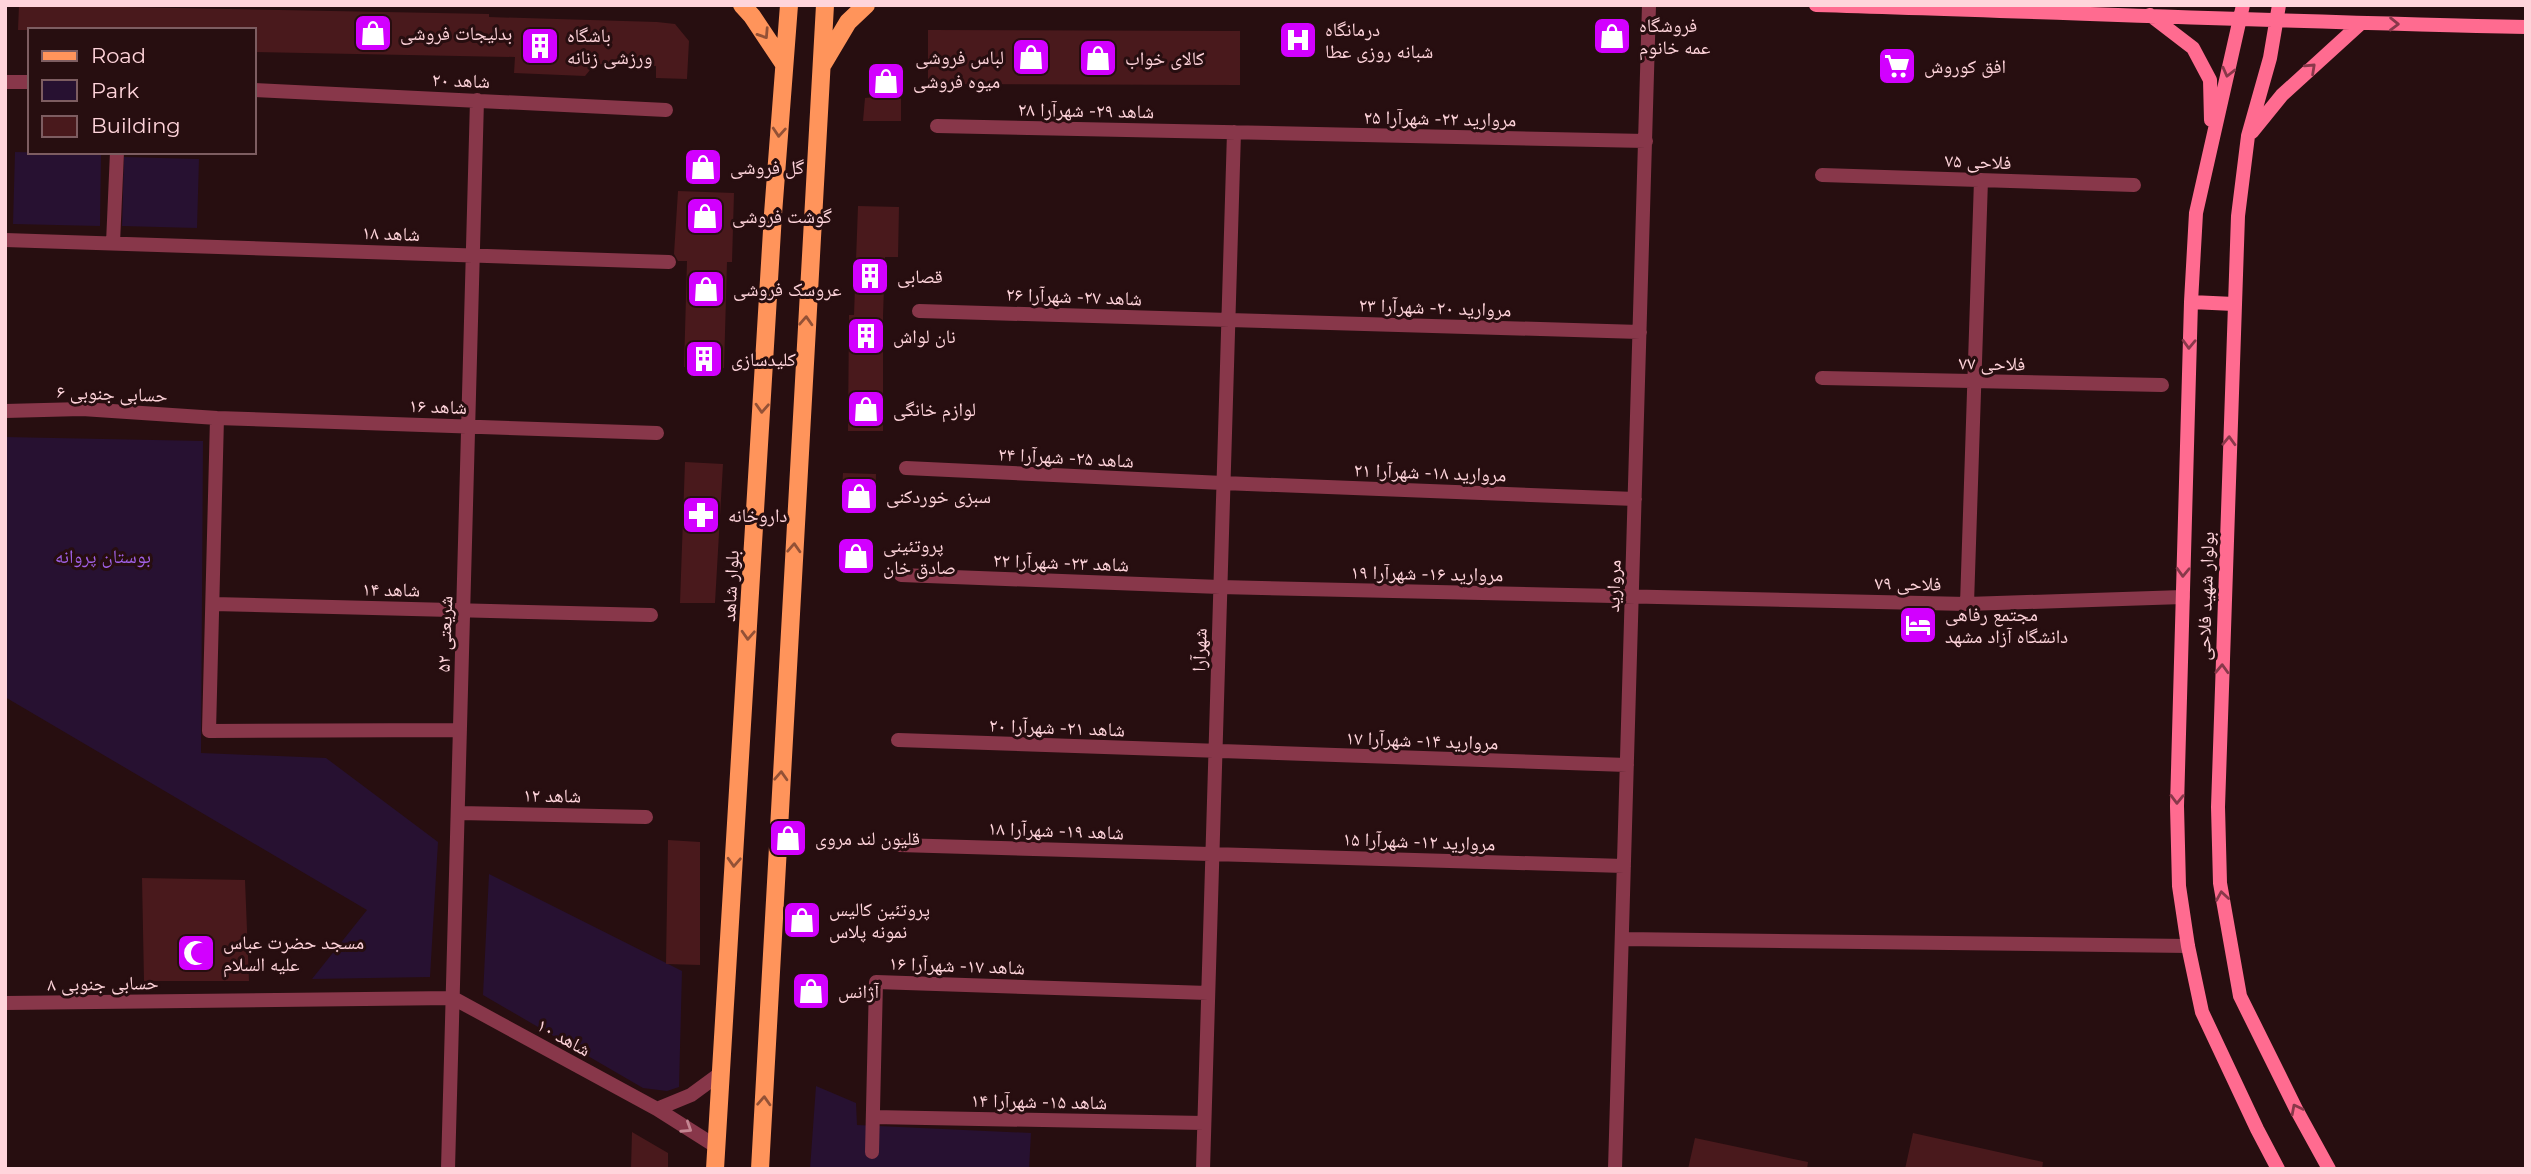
<svg xmlns="http://www.w3.org/2000/svg" width="2531" height="1174" font-family="Montserrat,'Noto Naskh Arabic',sans-serif">
  <style>
    .green { fill: #271131 }
    .building { fill: #49191c }
    .lines { fill: none; stroke-linecap: round; stroke-linejoin: round }
    .street { stroke: #88374a; stroke-width: 14 }
    .secondary { stroke: #ff6b90; stroke-width: 14 }
    .primary { stroke: #ff945b; stroke-width: 18 }
    .oneway { stroke: #88384a }
    .oneway2 { stroke: #935136 }
    .oneway3 { stroke: #c48692 }
    .labels { text-anchor: middle; stroke-width: 6; stroke-linejoin: round; paint-order: stroke }
    .poi-label { font-size: 19px; fill: #ffd4db; stroke: #270e10; text-anchor: start }
    .street-label { font-size: 19px; fill: #ffd4db; stroke: #270e10 }
    .park-label { font-size: 19px; fill: #a161e7; stroke: #270e10 }
  </style>
  <rect width="100%" height="100%" fill="#270e10"/>
  <!-- green -->
  <path class="green" d="M 15,152 L 101,154 L 100,226 L 13,224 Z
    M 124,157 L 199,159 L 197,228 L 122,226 Z
    M 5,437 L 203,441 L 201,753 L 326,758 L 438,842 L 430,977 L 312,979 L 367,910 L 5,697 Z
    M 489,874 L 682,971 L 679,1087 L 667,1091 L 643,1088 L 483,995 Z
    M 816,1086 L 856,1103 L 857,1125 L 1031,1133 L 1029,1169 L 810,1169 Z"/>
  <!-- building -->
  <path class="building" d="M 19,5 L 489,14 L 489,17 L 657,22 L 675,24 L 689,41 L 687,79 L 656,78 L 656,66 L 595,64 L 585,76 L 514,73 L 515,57 L 254,52 L 254,30 L 18,30 Z
    M 928,30 L 1240,31 L 1240,85 L 928,84 Z
    M 901,94 L 901,121 L 863,121 L 865,98 Z
    M 678,191 L 734,193 L 732,262 L 727,262 L 724,368 L 684,367 L 687,261 L 678,261 L 674,254 Z
    M 858,206 L 899,207 L 898,257 L 885,257 L 883,316 L 883,431 L 848,431 L 849,315 L 854,315 Z
    M 685,462 L 723,464 L 715,603 L 680,603 Z
    M 843,473 L 876,474 L 875,510 L 841,509 Z
    M 840,546 L 873,547 L 872,567 L 839,565 Z
    M 668,840 L 700,842 L 700,965 L 666,964 Z
    M 142,878 L 245,880 L 249,981 L 144,981 Z
    M 632,1132 L 668,1153 L 668,1169 L 631,1169 Z
    M 1913,1133 L 2043,1162 L 2042,1169 L 1905,1169 Z
    M 1695,1138 L 1808,1162 L 1807,1169 L 1688,1169 Z"/>
  <g class="lines">
    <!-- street -->
    <path class="street" d="M 5,82 L 30,82
      M 254,90 L 666,110
      M 937,126 L 1646,141
      M 1822,175 L 2134,185
      M 5,240 L 669,262
      M 113,243 L 117,152
      M 919,311 L 1640,332
      M 1822,378 L 2162,385
      M 5,411 L 82,409 L 217,418 L 657,433
      M 217,418 L 209,731 L 460,730
      M 906,468 L 1223,483 L 1635,499
      M 901,575 L 1220,587 L 1967,604 L 2183,597
      M 213,604 L 651,615
      M 1967,604 L 1981,180
      M 898,740 L 1627,765
      M 458,813 L 646,817
      M 899,845 L 1624,866
      M 1623,939 L 2188,946
      M 5,1003 L 453,998 L 657,1109 L 717,1147
      M 657,1109 L 691,1095 L 721,1073
      M 873,1117 L 1204,1123
      M 872,1152 L 876,982 L 1208,993
      M 448,1169 L 477,100
      M 1203,1169 L 1234,132
      M 1615,1169 L 1649,5"/>
    <!-- secondary -->
    <path class="secondary" d="M 1816,5 C 2053,12 2289,22 2526,27
      M 2243,5 L 2196,213 L 2191,302 L 2177,806 L 2179,886 L 2188,946 L 2202,1012 L 2257,1129 L 2278,1169
      M 2279,5 L 2270,58 L 2248,136 L 2238,216 L 2218,807 L 2220,883 L 2240,996 L 2296,1109 L 2329,1169
      M 2150,15 L 2193,48 L 2210,80 L 2211,120
      M 2252,132 L 2282,95 L 2360,24
      M 2191,302 L 2234,304"/>
    <!-- primary -->
    <path class="primary" d="M 742,5 L 752,16 L 784,64
      M 823,64 L 848,22 L 866,5
      M 715,1169 L 773,214 L 789,5
      M 760,1169 L 825,5"/>
  </g>
  <!-- one-way arrows -->
  <defs><path id="oneway-chevron" d="M-2-3.5L2.5 0L-2 3.5" fill="none" stroke-width="1.6" stroke-linecap="round" stroke-linejoin="round" transform="scale(1.75)"/></defs>
  <g class="oneway">
    <use href="#oneway-chevron" transform="translate(2394 24) rotate(1)"/>
    <use href="#oneway-chevron" transform="translate(2311 68) rotate(-43)"/>
    <use href="#oneway-chevron" transform="translate(2228 72) rotate(104)"/>
    <use href="#oneway-chevron" transform="translate(2189 344) rotate(92)"/>
    <use href="#oneway-chevron" transform="translate(2229 441) rotate(-88)"/>
    <use href="#oneway-chevron" transform="translate(2183 572) rotate(92)"/>
    <use href="#oneway-chevron" transform="translate(2222 669) rotate(-88)"/>
    <use href="#oneway-chevron" transform="translate(2177 799) rotate(91)"/>
    <use href="#oneway-chevron" transform="translate(2222 896) rotate(-99)"/>
    <use href="#oneway-chevron" transform="translate(2296 1109) rotate(-117)"/>
  </g>
  <g class="oneway2">
    <use href="#oneway-chevron" transform="translate(764 34) rotate(57)"/>
    <use href="#oneway-chevron" transform="translate(779 132) rotate(94)"/>
    <use href="#oneway-chevron" transform="translate(806 321) rotate(-87)"/>
    <use href="#oneway-chevron" transform="translate(762 408) rotate(93)"/>
    <use href="#oneway-chevron" transform="translate(794 548) rotate(-87)"/>
    <use href="#oneway-chevron" transform="translate(748 635) rotate(93)"/>
    <use href="#oneway-chevron" transform="translate(781 776) rotate(-87)"/>
    <use href="#oneway-chevron" transform="translate(734 862) rotate(93)"/>
    <use href="#oneway-chevron" transform="translate(764 1101) rotate(-87)"/>
  </g>
  <use class="oneway3" href="#oneway-chevron" transform="translate(687 1128) rotate(33)"/>
  <!-- icons -->
  <defs>
    <symbol id="shop-square" viewBox="-11 -11 22 22"><rect x="-9" y="-9" width="18" height="18" rx="4" fill="#d200ff" stroke="#270e10"/><path d="M-5-2.5h2.3a2.7 3.5 0 0 1 5.4 0H5L5.5 6h-11ZM-1.5-2.5h3a1.5 2.3 0 0 0-3 0Z" fill="#fff"/></symbol>
    <symbol id="hospital-square" viewBox="-11 -11 22 22"><rect x="-9" y="-9" width="18" height="18" rx="4" fill="#d200ff" stroke="#270e10"/><path d="M-5-5h3v3.5h4V-5h3V5h-3V1.5h-4V5h-3Z" fill="#fff"/></symbol>
    <symbol id="building-square" viewBox="-11 -11 22 22"><rect x="-9" y="-9" width="18" height="18" rx="4" fill="#d200ff" stroke="#270e10"/><path d="M-4-6H4V6H1V3H-1V6H-4ZM-2.5-4.3h1.7v1.8h-1.7ZM.8-4.3h1.7v1.8H.8ZM-2.5-1h1.7V.8h-1.7ZM.8-1h1.7V.8H.8Z" fill="#fff"/></symbol>
    <symbol id="supermarket-square" viewBox="-11 -11 22 22"><rect x="-9" y="-9" width="18" height="18" rx="4" fill="#d200ff" stroke="#270e10"/><path d="M-6-5.5h2.5l.6 2H6L4.5 2H-2.5L-4.4-4H-6ZM-1.5 3.2a1.3 1.3 0 1 0 .1 0ZM3 3.2a1.3 1.3 0 1 0 .1 0Z" fill="#fff"/></symbol>
    <symbol id="pharmacy-square" viewBox="-11 -11 22 22"><rect x="-9" y="-9" width="18" height="18" rx="4" fill="#d200ff" stroke="#270e10"/><path d="M-2-6h4v4h4v4h-4v4h-4v-4h-4v-4h4Z" fill="#fff"/></symbol>
    <symbol id="hotel-square" viewBox="-11 -11 22 22"><rect x="-9" y="-9" width="18" height="18" rx="4" fill="#d200ff" stroke="#270e10"/><path d="M-6-4.5h1.5V1H6V5H4.5V3h-9V5H-6ZM-4 0a1.8 1.8 0 1 1 3.6 0ZM.5 0V-2.5h3Q6-2.5 6 0Z" fill="#fff"/></symbol>
    <symbol id="mosque-square" viewBox="-11 -11 22 22"><rect x="-9" y="-9" width="18" height="18" rx="4" fill="#d200ff" stroke="#270e10"/><path d="M3.5-4.9A6 6 0 1 0 3.5 4.9A5 5 0 1 1 3.5-4.9Z" fill="#fff"/></symbol>
  </defs>
  <g fill-rule="evenodd">
    <use href="#shop-square" x="351" y="11" width="44" height="44"/>
    <use href="#shop-square" x="1590" y="14" width="44" height="44"/>
    <use href="#hospital-square" x="1276" y="18" width="44" height="44"/>
    <use href="#building-square" x="518" y="24" width="44" height="44"/>
    <use href="#shop-square" x="1009" y="35" width="44" height="44"/>
    <use href="#shop-square" x="1076" y="36" width="44" height="44"/>
    <use href="#supermarket-square" x="1875" y="44" width="44" height="44"/>
    <use href="#shop-square" x="864" y="59" width="44" height="44"/>
    <use href="#shop-square" x="681" y="145" width="44" height="44"/>
    <use href="#shop-square" x="683" y="194" width="44" height="44"/>
    <use href="#building-square" x="848" y="254" width="44" height="44"/>
    <use href="#shop-square" x="684" y="267" width="44" height="44"/>
    <use href="#building-square" x="844" y="314" width="44" height="44"/>
    <use href="#building-square" x="682" y="337" width="44" height="44"/>
    <use href="#shop-square" x="844" y="387" width="44" height="44"/>
    <use href="#shop-square" x="837" y="474" width="44" height="44"/>
    <use href="#pharmacy-square" x="679" y="493" width="44" height="44"/>
    <use href="#shop-square" x="834" y="534" width="44" height="44"/>
    <use href="#hotel-square" x="1896" y="603" width="44" height="44"/>
    <use href="#shop-square" x="766" y="816" width="44" height="44"/>
    <use href="#shop-square" x="780" y="898" width="44" height="44"/>
    <use href="#mosque-square" x="174" y="931" width="44" height="44"/>
    <use href="#shop-square" x="789" y="969" width="44" height="44"/>
  </g>
  <g class="labels">
    <!-- poi labels -->
    <g class="poi-label">
      <text x="1639" y="32">فروشگاه<tspan x="1639" dy="22">عمه خانوم</tspan></text>
      <text x="1325" y="36">درمانگاه<tspan x="1325" dy="22">شبانه روزی عطا</tspan></text>
      <text x="400" y="40">بدلیجات فروشی</text>
      <text x="567" y="42">باشگاه<tspan x="567" dy="22">ورزشی زنانه</tspan></text>
      <text x="1004" y="64" text-anchor="end">لباس فروشی</text>
      <text x="1125" y="65">کالای خواب</text>
      <text x="1924" y="73">افق کوروش</text>
      <text x="913" y="88">میوه فروشی</text>
      <text x="730" y="174">گل فروشی</text>
      <text x="732" y="223">گوشت فروشی</text>
      <text x="897" y="283">قصابی</text>
      <text x="733" y="296">عروسک فروشی</text>
      <text x="893" y="343">نان لواش</text>
      <text x="731" y="366">کلیدسازی</text>
      <text x="893" y="416">لوازم خانگی</text>
      <text x="886" y="503">سبزی خوردکنی</text>
      <text x="728" y="522">داروخانه</text>
      <text x="883" y="552">پروتئینی<tspan x="883" dy="22">صادق خان</tspan></text>
      <text x="1945" y="621">مجتمع رفاهی<tspan x="1945" dy="22">دانشگاه آزاد مشهد</tspan></text>
      <text x="815" y="845">قلیون لند مروی</text>
      <text x="829" y="916">پروتئین کالیس<tspan x="829" dy="22">نمونه پلاس</tspan></text>
      <text x="223" y="949">مسجد حضرت عباس<tspan x="223" dy="22">علیه السلام</tspan></text>
      <text x="838" y="998">آژانس</text>
    </g>
    <!-- street labels -->
    <g class="street-label">
      <text transform="translate(461 80) rotate(2)" y="7">شاهد ۲۰</text>
      <text transform="translate(1086 110) rotate(1)" y="7">شاهد ۲۹- شهرآرا ۲۸</text>
      <text transform="translate(1440 118) rotate(1)" y="7">مروارید ۲۲- شهرآرا ۲۵</text>
      <text transform="translate(1978 161) rotate(2)" y="7">فلاحی ۷۵</text>
      <text transform="translate(391 233) rotate(2)" y="7">شاهد ۱۸</text>
      <text transform="translate(1074 296) rotate(2)" y="7">شاهد ۲۷- شهرآرا ۲۶</text>
      <text transform="translate(1435 307) rotate(2)" y="7">مروارید ۲۰- شهرآرا ۲۳</text>
      <text transform="translate(1992 363) rotate(1)" y="7">فلاحی ۷۷</text>
      <text transform="translate(112 393) rotate(2)" y="7">حسابی جنوبی ۶</text>
      <text transform="translate(438 406) rotate(2)" y="7">شاهد ۱۶</text>
      <text transform="translate(1066 457) rotate(3)" y="7">شاهد ۲۵- شهرآرا ۲۴</text>
      <text transform="translate(1430 472) rotate(2)" y="7">مروارید ۱۸- شهرآرا ۲۱</text>
      <text transform="translate(1061 562) rotate(2)" y="7">شاهد ۲۳- شهرآرا ۲۲</text>
      <text transform="translate(1427 573) rotate(1)" y="7">مروارید ۱۶- شهرآرا ۱۹</text>
      <text transform="translate(1908 583) rotate(1)" y="7">فلاحی ۷۹</text>
      <text transform="translate(730 586) rotate(-87)" y="7">بلوار شاهد</text>
      <text transform="translate(1613 586) rotate(-88)" y="7">مروارید</text>
      <text transform="translate(391 589) rotate(1)" y="7">شاهد ۱۴</text>
      <text transform="translate(2205 596) rotate(-88)" y="7">بولوار شهید فلاحی</text>
      <text transform="translate(444 634) rotate(-88)" y="7">شریعتی ۵۲</text>
      <text transform="translate(1199 650) rotate(-88)" y="7">شهرآرا</text>
      <text transform="translate(1057 727) rotate(2)" y="7">شاهد ۲۱- شهرآرا ۲۰</text>
      <text transform="translate(1422 740) rotate(2)" y="7">مروارید ۱۴- شهرآرا ۱۷</text>
      <text transform="translate(552 795) rotate(1)" y="7">شاهد ۱۲</text>
      <text transform="translate(1056 830) rotate(2)" y="7">شاهد ۱۹- شهرآرا ۱۸</text>
      <text transform="translate(1419 841) rotate(2)" y="7">مروارید ۱۲- شهرآرا ۱۵</text>
      <text transform="translate(957 965) rotate(2)" y="7">شاهد ۱۷- شهرآرا ۱۶</text>
      <text transform="translate(103 983) rotate(-1)" y="7">حسابی جنوبی ۸</text>
      <text transform="translate(564 1037) rotate(29)" y="7">شاهد ۱۰</text>
      <text transform="translate(1039 1101) rotate(1)" y="7">شاهد ۱۵- شهرآرا ۱۴</text>
    </g>
    <!-- park labels -->
    <g class="park-label">
      <text x="103" y="563">بوستان پروانه</text>
    </g>
  </g>
  <!-- border -->
  <rect width="2531" height="1174" fill="none" stroke="#ffd4db" stroke-width="14"/>
  <!-- legend -->
  <rect x="28" y="28" width="228" height="126" fill="#270e10" stroke="#7d5d61" stroke-width="2"/>
  <rect x="42" y="51" width="35" height="10" fill="#ff945b" stroke="#7d5d61" stroke-width="2"/>
  <text x="91" y="63" font-size="21" fill="#ffd4db">Road</text>
  <rect x="42" y="80" width="35" height="21" fill="#271131" stroke="#7d5d61" stroke-width="2"/>
  <text x="91" y="98" font-size="21" fill="#ffd4db">Park</text>
  <rect x="42" y="116" width="35" height="21" fill="#49191c" stroke="#7d5d61" stroke-width="2"/>
  <text x="91" y="133" font-size="21" fill="#ffd4db">Building</text>
</svg>
